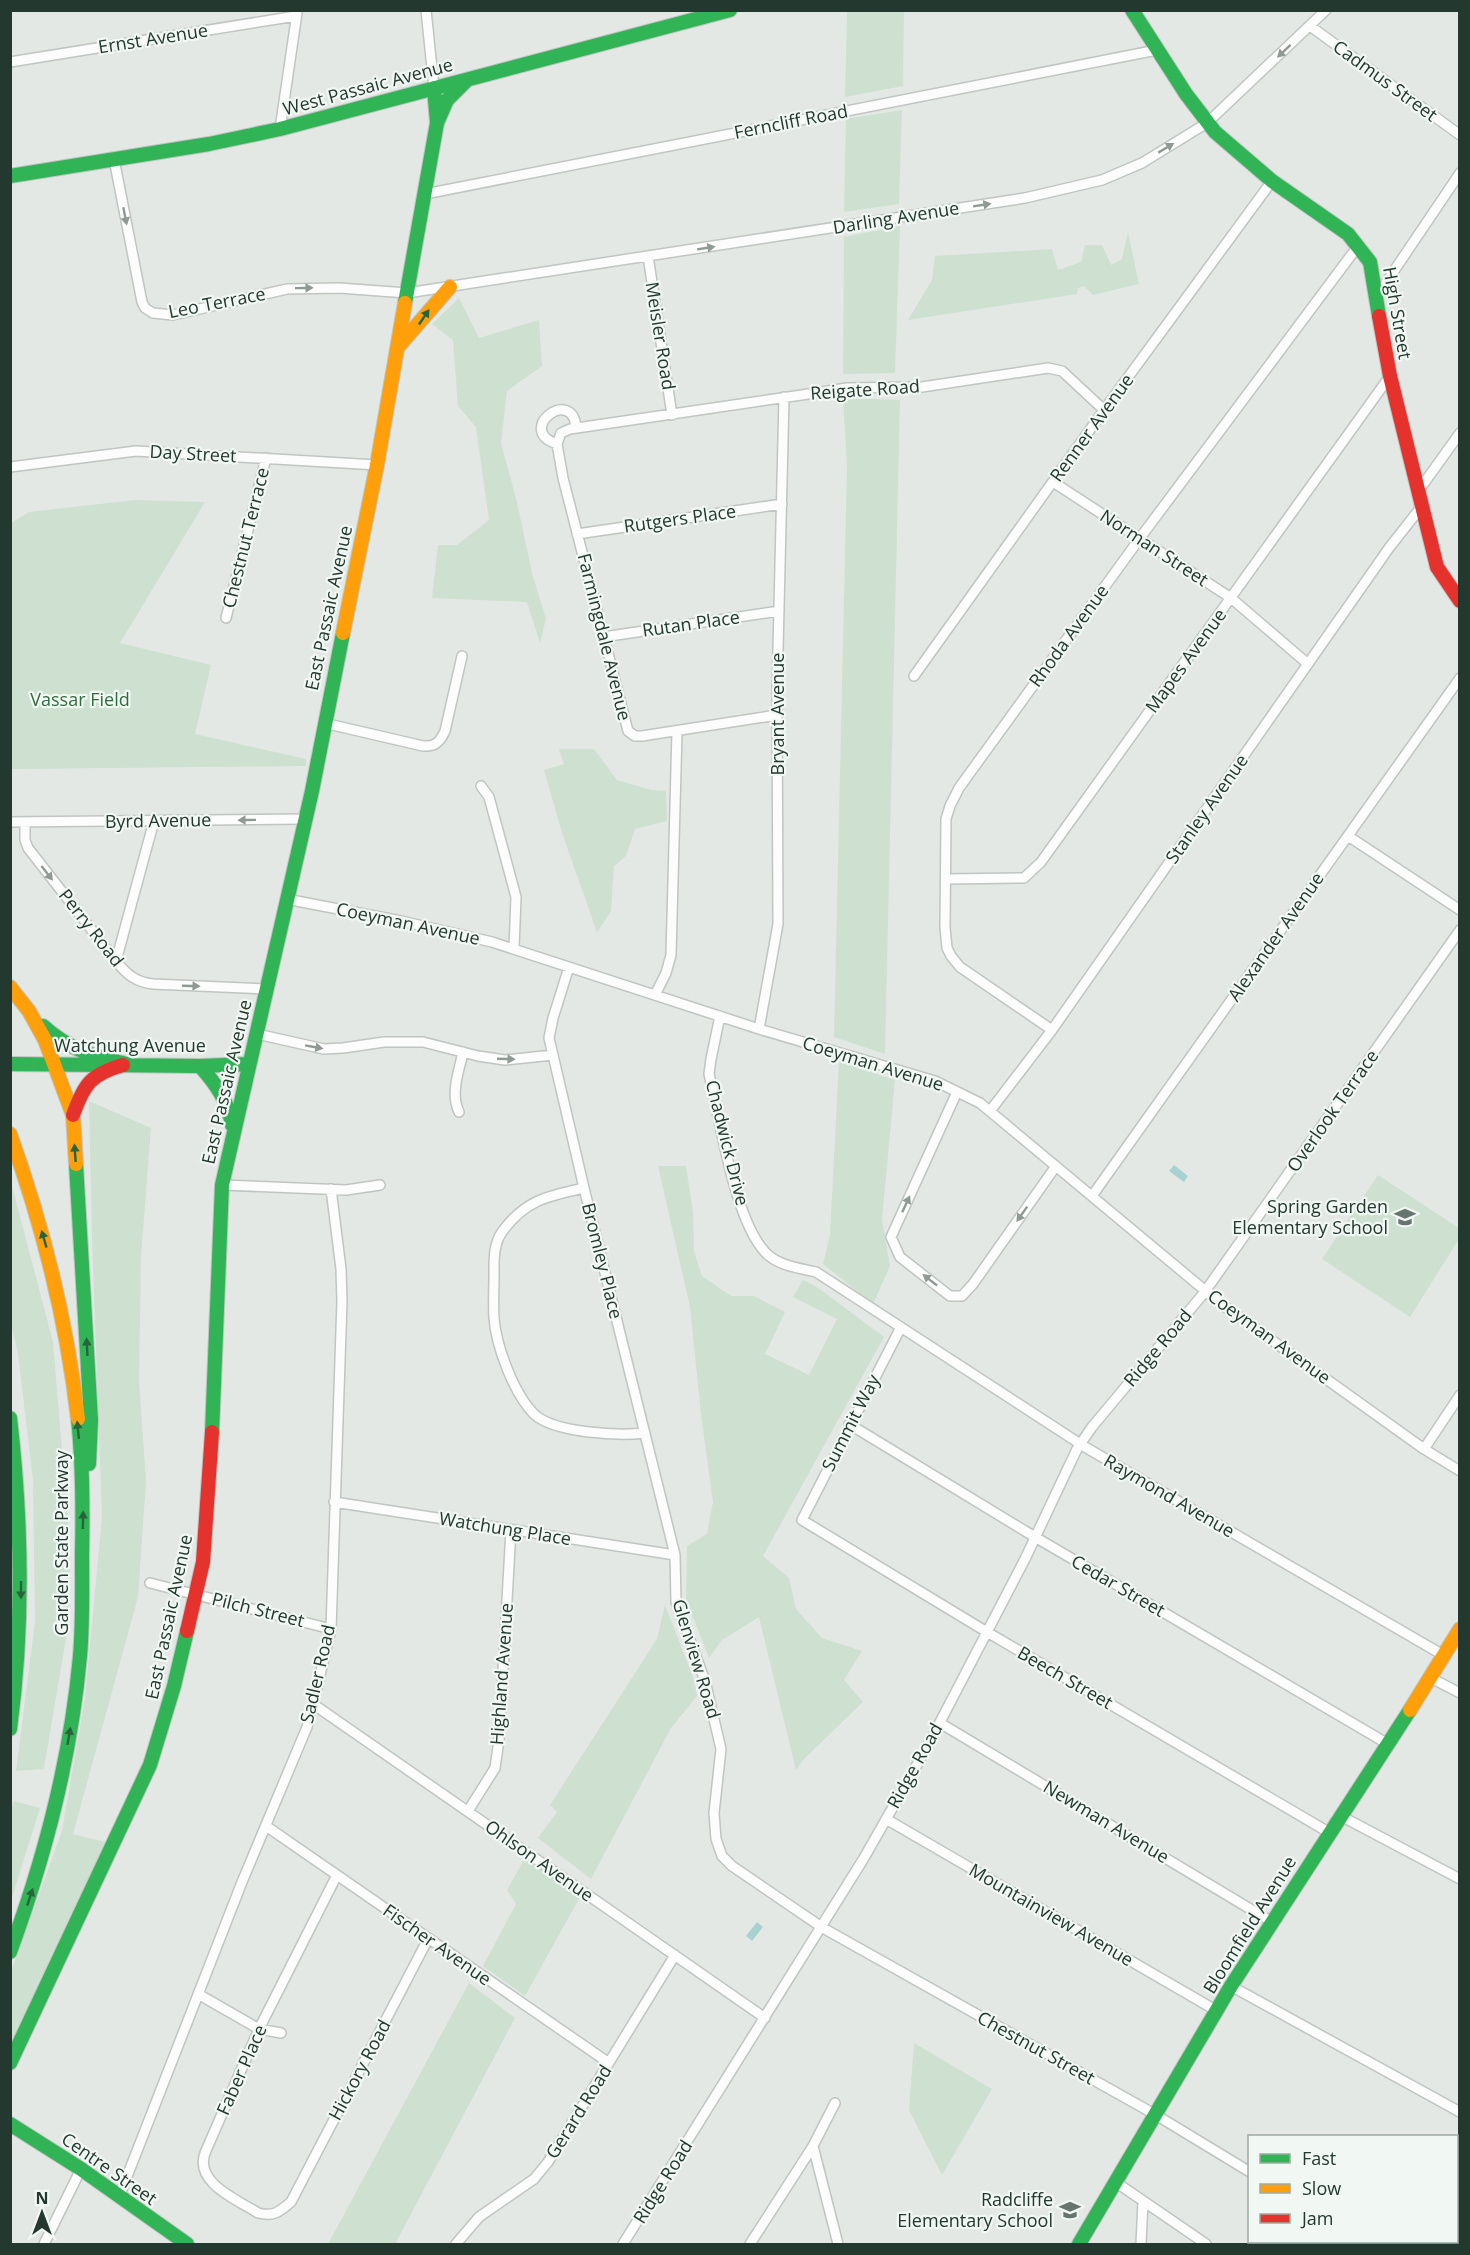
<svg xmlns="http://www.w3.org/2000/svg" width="1470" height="2255" font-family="'Open Sans',sans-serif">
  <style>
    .green { fill: #cee0d0 }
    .water { fill: #a8d2d0 }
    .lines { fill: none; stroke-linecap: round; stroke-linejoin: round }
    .street-casing { stroke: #c0c5c2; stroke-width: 12 }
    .fast-casing { stroke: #bfc5c2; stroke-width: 16 }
    .slow-casing { stroke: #bfc5c2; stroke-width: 16 }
    .jam-casing { stroke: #bfc5c2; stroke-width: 16 }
    .street { stroke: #fbfcfb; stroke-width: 9 }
    .fast { stroke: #30b455; stroke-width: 14 }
    .slow { stroke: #ff9f0a; stroke-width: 14 }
    .jam { stroke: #e5322d; stroke-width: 14 }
    .oneway { fill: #8f9a95 }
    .oneway2 { fill: #28633c }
    .labels { text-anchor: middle; stroke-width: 4.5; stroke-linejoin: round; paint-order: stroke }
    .street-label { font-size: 18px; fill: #23382f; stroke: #f1f7f3 }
    .park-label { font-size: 18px; fill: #326b3d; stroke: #f1f7f3 }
    .poi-label { font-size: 18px; fill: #23382f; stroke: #f1f7f3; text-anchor: end }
  </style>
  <rect width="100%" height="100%" fill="#e3e8e5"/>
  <!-- green -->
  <path class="green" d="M 847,11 L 904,11 L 903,86 L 845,97 Z
    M 902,110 L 899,204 L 844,212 L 846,119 Z
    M 900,226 L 895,373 L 843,374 L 844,237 Z
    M 1128,232 L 1139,284 L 1093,295 L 1084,286 L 1078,288 L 1077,294 L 908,320 L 932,280 L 935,256 L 1052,249 L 1058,270 L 1081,262 L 1085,245 L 1102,245 L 1111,265 L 1122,259 Z
    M 459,298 L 479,338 L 539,320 L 542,366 L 507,391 L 501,443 L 517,502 L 532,573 L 546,619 L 540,643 L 527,602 L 432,598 L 438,545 L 457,545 L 489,520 L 476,427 L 458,406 L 453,340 L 432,324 Z
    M 843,398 L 900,400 L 885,1054 L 834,1037 L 847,466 Z
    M 135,500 L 205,502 L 120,643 L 211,665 L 195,734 L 306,759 L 306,766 L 11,769 L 11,523 L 29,512 Z
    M 559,749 L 594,749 L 617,780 L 651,790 L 666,791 L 667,821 L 635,829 L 626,856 L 614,866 L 611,911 L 597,932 L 562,833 L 544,770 L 564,764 Z
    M 839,1062 L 895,1080 L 882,1219 L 890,1266 L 873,1304 L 823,1264 L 830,1235 Z
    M 89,1101 L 151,1128 L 141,1257 L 139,1380 L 146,1481 L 138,1597 L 73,1834 L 105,1842 L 11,2044 L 10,1974 L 62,1831 L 85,1698 L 102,1517 L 92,1241 Z
    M 658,1166 L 686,1166 L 693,1212 L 694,1251 L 702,1276 L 731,1296 L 754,1296 L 785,1312 L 765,1354 L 809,1375 L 837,1319 L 793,1297 L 803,1280 L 817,1287 L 884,1337 L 763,1556 L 789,1578 L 796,1609 L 822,1638 L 862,1651 L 844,1680 L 863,1702 L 804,1759 L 796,1770 L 759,1617 L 722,1640 L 709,1658 L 686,1599 L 687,1546 L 707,1534 L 713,1502 L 701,1414 L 690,1307 Z
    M 1378,1175 L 1459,1228 L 1459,1239 L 1410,1317 L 1322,1259 Z
    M 11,1182 L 53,1342 L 70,1545 L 69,1621 L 44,1769 L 16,1771 L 35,1622 L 33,1481 L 18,1353 L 11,1325 Z
    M 665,1605 L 693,1677 L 697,1696 L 671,1728 L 591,1879 L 538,1838 L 557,1812 L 550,1805 L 657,1639 Z
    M 14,1801 L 40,1808 L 11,1901 L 10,1812 Z
    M 525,1858 L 580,1897 L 525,1996 L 483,1966 L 516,1904 L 507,1890 Z
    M 469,1983 L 515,2018 L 395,2244 L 328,2244 Z
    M 914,2043 L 992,2089 L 942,2175 L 909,2110 Z"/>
  <!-- water -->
  <path class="water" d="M 1174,1165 L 1188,1176 L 1184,1182 L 1169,1171 Z
    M 757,1922 L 763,1927 L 752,1941 L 746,1936 Z"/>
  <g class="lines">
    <defs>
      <path id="street" d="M 426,10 L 434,88
        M 1310,26 L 1460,135
        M 10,62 L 296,16
        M 280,129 L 297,13
        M 114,159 L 142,302 L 145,308 L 153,313 L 173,315 L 287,289 L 339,288 L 407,293 L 1025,198 L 1102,180 L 1142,163 L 1207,123 L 1326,10
        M 425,194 L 1157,50
        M 648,256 L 672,415
        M 1377,296 L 1460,173
        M 557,444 C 514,430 573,385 576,428
        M 10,467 L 136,451 L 377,465
        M 1053,482 L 1231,598 L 1308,664
        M 1419,490 L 1460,433
        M 577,534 L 782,504
        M 226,618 L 266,458
        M 603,637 L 779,611
        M 914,676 L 1104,410 L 1272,181
        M 777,715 L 642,736 L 635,736 L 628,731 L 563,478 L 557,444 L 561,433 L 570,429 L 822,392 L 847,388 L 922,387 L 1048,368 L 1062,371 L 1104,410
        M 324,723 L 423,746 C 435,747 440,742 445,731 L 462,656
        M 481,786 L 489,797 L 516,897 L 514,949
        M 10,822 L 305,819
        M 25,822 L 25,840 L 28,848 L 116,961 C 127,975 136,982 153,984 L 267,989
        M 1348,836 L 1460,910
        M 946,879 L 1024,878 L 1041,862 L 1390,376
        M 286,899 L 401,921 L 492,942 L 759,1029 L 935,1081 L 980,1103 L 1220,1303 L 1424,1449 L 1460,1471
        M 116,961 L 154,821
        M 569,967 L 553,1018 L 549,1038 L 584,1188 L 675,1555 L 676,1602 L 705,1681 L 721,1749 L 714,1813 L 716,1839 L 722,1856 L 732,1866 L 823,1928 L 1156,2115 L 1250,2172
        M 655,995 L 666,973 L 671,955 L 677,732
        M 720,1016 L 711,1059 L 709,1074 C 720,1120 734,1218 765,1252 C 778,1266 799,1268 816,1272 L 1085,1447 L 1443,1655
        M 759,1029 L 778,924 L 777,692 L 784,397
        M 1052,1030 L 960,967 L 951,956 L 947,948 L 945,927 L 946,819 L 950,806 L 959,788 L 1140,538 L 1358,246
        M 257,1034 L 324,1049 L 343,1048 L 384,1042 L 423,1042 L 478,1056 L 505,1060 L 553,1055
        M 957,1092 L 891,1237 L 900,1257 L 950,1296 L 962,1296 L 973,1284 L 1056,1166
        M 990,1111 L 1052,1030 L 1389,548 L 1422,506
        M 459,1112 C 450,1093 459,1072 463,1052
        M 222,1185 L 346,1190 L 380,1185
        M 584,1188 C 548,1196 525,1200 502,1232 C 493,1245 494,1261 494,1276 C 494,1290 493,1304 494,1318 C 496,1346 514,1394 534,1414 C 554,1433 618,1436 645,1433
        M 1092,1196 L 1460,678
        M 901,1327 L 802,1520 L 987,1632 L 1330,1833
        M 849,1424 L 1035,1537 L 1388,1744
        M 1424,1449 L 1460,1395
        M 334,1502 L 675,1555
        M 150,1583 L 331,1629
        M 1429,1677 L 1460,1693
        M 313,1704 L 765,2018
        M 940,1723 L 1272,1922
        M 468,1811 L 495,1768 L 499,1740 L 511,1530
        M 1341,1816 L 1460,1879
        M 886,1819 L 1217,2011
        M 266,1826 L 609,2063
        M 337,1875 L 259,2029 L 205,2153 C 194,2183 238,2200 258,2213 C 274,2217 279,2212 291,2202 L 428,1939
        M 1231,1986 L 1460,2112
        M 198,1994 L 259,2029 L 281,2033
        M 813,2146 L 838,2244
        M 1117,2183 L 1206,2244
        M 119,2197 L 242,1882 L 307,1727 L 313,1704 L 331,1629 L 342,1301 L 341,1269 L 331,1189
        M 1362,2242 L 1367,2244
        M 44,2244 L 81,2169
        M 456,2244 L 479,2217 L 534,2179 L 548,2162 L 675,1955
        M 623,2244 L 864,1858 L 926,1749 L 1025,1559 L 1077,1449 L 1092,1427 L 1204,1293 L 1460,930
        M 750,2244 L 813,2146 L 835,2103
        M 1141,2244 L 1143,2201
        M 1273,2244 L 1275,2242"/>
      <path id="fast" d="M 1132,10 L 1186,94 L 1215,132 L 1272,181 L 1348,234 L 1370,262 L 1379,316
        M 437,123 L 447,100 L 467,80
        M 10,176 L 209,144 L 280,129 L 730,10
        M 405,303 L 437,123 L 434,88
        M 43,1026 C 68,1049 94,1057 127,1064
        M 10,1064 L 200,1066 L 249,1064
        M 200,1066 C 216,1084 228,1101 232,1125
        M 76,1164 L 91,1420 L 89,1464
        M 10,1418 C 22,1522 24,1625 10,1729
        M 212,1432 L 222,1185 L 312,791 L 343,633
        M 10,1952 C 45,1857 71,1757 80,1656 C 83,1623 82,1589 82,1555 C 83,1510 83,1465 78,1419
        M 10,2063 L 150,1765 L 174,1686 L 187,1631
        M 10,2124 L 81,2169 L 187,2244
        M 1079,2244 L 1231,1986 L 1410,1710"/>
      <path id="slow" d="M 398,347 L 450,287
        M 343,633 L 377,465 L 405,303
        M 10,987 L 29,1011 L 45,1040 L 73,1115 L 76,1164
        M 10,1134 C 43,1226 67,1322 78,1419
        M 1410,1710 L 1460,1629"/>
      <path id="jam" d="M 1379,316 L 1390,376 L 1437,567 L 1460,601
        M 73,1115 C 84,1084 91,1074 123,1065
        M 187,1631 L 203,1562 L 212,1432"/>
    </defs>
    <!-- street casing -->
    <use href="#street" class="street-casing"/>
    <!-- fast casing -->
    <use href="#fast" class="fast-casing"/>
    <!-- slow casing -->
    <use href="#slow" class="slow-casing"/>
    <!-- jam casing -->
    <use href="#jam" class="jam-casing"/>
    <!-- street -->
    <use href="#street" class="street"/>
    <!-- fast -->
    <use href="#fast" class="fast"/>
    <!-- slow -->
    <use href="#slow" class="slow"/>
    <!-- jam -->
    <use href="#jam" class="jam"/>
  </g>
  <!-- one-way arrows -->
  <defs><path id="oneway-solid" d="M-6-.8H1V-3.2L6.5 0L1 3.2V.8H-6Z" transform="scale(1.5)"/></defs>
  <g class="oneway">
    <use href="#oneway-solid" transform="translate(1284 51) rotate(137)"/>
    <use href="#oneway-solid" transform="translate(1166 148) rotate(-31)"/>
    <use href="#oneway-solid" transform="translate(982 205) rotate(-9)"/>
    <use href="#oneway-solid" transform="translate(125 216) rotate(79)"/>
    <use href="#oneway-solid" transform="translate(706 248) rotate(-9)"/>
    <use href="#oneway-solid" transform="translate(304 288) rotate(-1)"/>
    <use href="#oneway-solid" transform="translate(247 820) rotate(179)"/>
    <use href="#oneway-solid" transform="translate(47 873) rotate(52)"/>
    <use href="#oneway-solid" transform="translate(191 986) rotate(2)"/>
    <use href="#oneway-solid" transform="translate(314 1047) rotate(10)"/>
    <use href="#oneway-solid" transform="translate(506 1059) rotate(2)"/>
    <use href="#oneway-solid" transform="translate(906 1204) rotate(-65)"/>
    <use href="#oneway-solid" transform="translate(1022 1214) rotate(125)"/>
    <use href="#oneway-solid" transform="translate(930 1280) rotate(-142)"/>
  </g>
  <g class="oneway2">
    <use href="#oneway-solid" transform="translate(424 317) rotate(-56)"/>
    <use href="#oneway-solid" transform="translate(75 1153) rotate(-94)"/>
    <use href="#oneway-solid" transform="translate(44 1239) rotate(-106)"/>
    <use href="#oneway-solid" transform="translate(87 1347) rotate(-93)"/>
    <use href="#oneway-solid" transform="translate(78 1430) rotate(-96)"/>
    <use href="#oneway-solid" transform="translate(83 1520) rotate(-89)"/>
    <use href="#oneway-solid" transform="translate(21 1590) rotate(90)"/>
    <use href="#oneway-solid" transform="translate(69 1736) rotate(-80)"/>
    <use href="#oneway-solid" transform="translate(30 1897) rotate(-72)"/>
  </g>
  <!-- icons -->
  <defs>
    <symbol id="school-bare" viewBox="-9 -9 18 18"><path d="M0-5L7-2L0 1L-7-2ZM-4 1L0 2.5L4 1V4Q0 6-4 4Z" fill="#66766f" stroke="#f1f7f3" stroke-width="2.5" paint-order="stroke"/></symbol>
  </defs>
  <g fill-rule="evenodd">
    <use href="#school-bare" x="1390" y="1202" width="30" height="30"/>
    <use href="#school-bare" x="1055" y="2195" width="30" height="30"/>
  </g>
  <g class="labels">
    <!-- street labels -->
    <g class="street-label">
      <text transform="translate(153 39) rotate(-9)" y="6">Ernst Avenue</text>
      <text transform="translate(1385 81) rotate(36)" y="6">Cadmus Street</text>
      <text transform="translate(368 87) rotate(-15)" y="6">West Passaic Avenue</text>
      <text transform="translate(791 122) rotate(-11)" y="6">Ferncliff Road</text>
      <text transform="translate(896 218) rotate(-9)" y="6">Darling Avenue</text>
      <text transform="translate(217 303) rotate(-11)" y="6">Leo Terrace</text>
      <text transform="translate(1397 313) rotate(80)" y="6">High Street</text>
      <text transform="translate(660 336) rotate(81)" y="6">Meisler Road</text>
      <text transform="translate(865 390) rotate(-4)" y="6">Reigate Road</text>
      <text transform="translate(1092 428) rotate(-54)" y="6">Renner Avenue</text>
      <text transform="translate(193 454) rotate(3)" y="6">Day Street</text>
      <text transform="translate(680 519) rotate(-8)" y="6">Rutgers Place</text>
      <text transform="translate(246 538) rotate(-76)" y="6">Chestnut Terrace</text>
      <text transform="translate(1154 548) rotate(33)" y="6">Norman Street</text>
      <text transform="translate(329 608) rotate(-78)" y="6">East Passaic Avenue</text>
      <text transform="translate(691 624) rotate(-8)" y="6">Rutan Place</text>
      <text transform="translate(1069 636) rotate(-54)" y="6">Rhoda Avenue</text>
      <text transform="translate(604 637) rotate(76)" y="6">Farmingdale Avenue</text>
      <text transform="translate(1186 661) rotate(-54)" y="6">Mapes Avenue</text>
      <text transform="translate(778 714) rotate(-90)" y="6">Bryant Avenue</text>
      <text transform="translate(1207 809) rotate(-55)" y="6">Stanley Avenue</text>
      <text transform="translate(158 821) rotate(-1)" y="6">Byrd Avenue</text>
      <text transform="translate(408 924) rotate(12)" y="6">Coeyman Avenue</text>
      <text transform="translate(91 928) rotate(52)" y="6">Perry Road</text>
      <text transform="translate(1276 937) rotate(-55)" y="6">Alexander Avenue</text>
      <text x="130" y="1052">Watchung Avenue</text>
      <text transform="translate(873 1064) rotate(17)" y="6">Coeyman Avenue</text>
      <text transform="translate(227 1082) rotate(-77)" y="6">East Passaic Avenue</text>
      <text transform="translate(1333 1111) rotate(-55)" y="6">Overlook Terrace</text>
      <text transform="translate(727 1143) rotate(76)" y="6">Chadwick Drive</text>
      <text transform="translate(602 1261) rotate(76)" y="6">Bromley Place</text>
      <text transform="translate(1269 1337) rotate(36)" y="6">Coeyman Avenue</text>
      <text transform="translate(1158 1348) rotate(-50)" y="6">Ridge Road</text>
      <text transform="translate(851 1423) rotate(-63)" y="6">Summit Way</text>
      <text transform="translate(1169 1496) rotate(30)" y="6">Raymond Avenue</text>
      <text transform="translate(505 1529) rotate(9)" y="6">Watchung Place</text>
      <text transform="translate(62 1543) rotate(-90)" y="6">Garden State Parkway</text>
      <text transform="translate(1118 1586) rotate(30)" y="6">Cedar Street</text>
      <text transform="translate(258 1610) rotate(14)" y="6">Pilch Street</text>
      <text transform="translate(169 1617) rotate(-78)" y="6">East Passaic Avenue</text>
      <text transform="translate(696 1659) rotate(73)" y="6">Glenview Road</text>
      <text transform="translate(318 1674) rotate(-77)" y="6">Sadler Road</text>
      <text transform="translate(502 1674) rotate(-86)" y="6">Highland Avenue</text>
      <text transform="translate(1065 1678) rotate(30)" y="6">Beech Street</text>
      <text transform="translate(915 1766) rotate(-61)" y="6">Ridge Road</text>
      <text transform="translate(1106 1822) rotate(31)" y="6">Newman Avenue</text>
      <text transform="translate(539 1861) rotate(35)" y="6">Ohlson Avenue</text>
      <text transform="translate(1051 1915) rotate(30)" y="6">Mountainview Avenue</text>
      <text transform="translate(1250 1925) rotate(-58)" y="6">Bloomfield Avenue</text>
      <text transform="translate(437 1945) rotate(35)" y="6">Fischer Avenue</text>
      <text transform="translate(1036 2048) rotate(29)" y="6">Chestnut Street</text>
      <text transform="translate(242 2070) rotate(-66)" y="6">Faber Place</text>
      <text transform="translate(360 2070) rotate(-62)" y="6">Hickory Road</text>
      <text transform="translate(579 2112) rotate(-58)" y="6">Gerard Road</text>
      <text transform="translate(109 2169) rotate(35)" y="6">Centre Street</text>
      <text transform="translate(663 2182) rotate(-58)" y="6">Ridge Road</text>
    </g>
    <!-- park labels -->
    <g class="park-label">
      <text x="80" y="706">Vassar Field</text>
    </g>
    <!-- poi labels -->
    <g class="poi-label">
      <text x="1388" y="1213">Spring Garden<tspan x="1388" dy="21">Elementary School</tspan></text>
      <text x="1053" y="2206">Radcliffe<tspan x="1053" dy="21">Elementary School</tspan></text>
    </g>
  </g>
  <!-- border -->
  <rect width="1470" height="2255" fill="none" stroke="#23382f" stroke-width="24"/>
  <!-- legend -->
  <rect x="1248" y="2135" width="210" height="108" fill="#f1f7f3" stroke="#9faba5" stroke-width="1.5"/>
  <rect x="1260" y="2154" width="30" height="9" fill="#30b455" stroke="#9faba5" stroke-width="1.5"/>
  <text x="1302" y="2165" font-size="18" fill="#23382f">Fast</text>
  <rect x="1260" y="2184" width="30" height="9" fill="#ff9f0a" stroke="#9faba5" stroke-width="1.5"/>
  <text x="1302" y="2195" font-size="18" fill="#23382f">Slow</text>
  <rect x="1260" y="2214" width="30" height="9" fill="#e5322d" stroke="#9faba5" stroke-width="1.5"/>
  <text x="1302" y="2225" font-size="18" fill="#23382f">Jam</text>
  <!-- north arrow -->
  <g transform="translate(42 2213)" stroke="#f1f7f3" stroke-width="4.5" paint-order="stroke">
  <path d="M0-4.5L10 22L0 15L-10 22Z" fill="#23382f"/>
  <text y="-9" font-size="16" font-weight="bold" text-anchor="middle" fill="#23382f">N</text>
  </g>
</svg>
